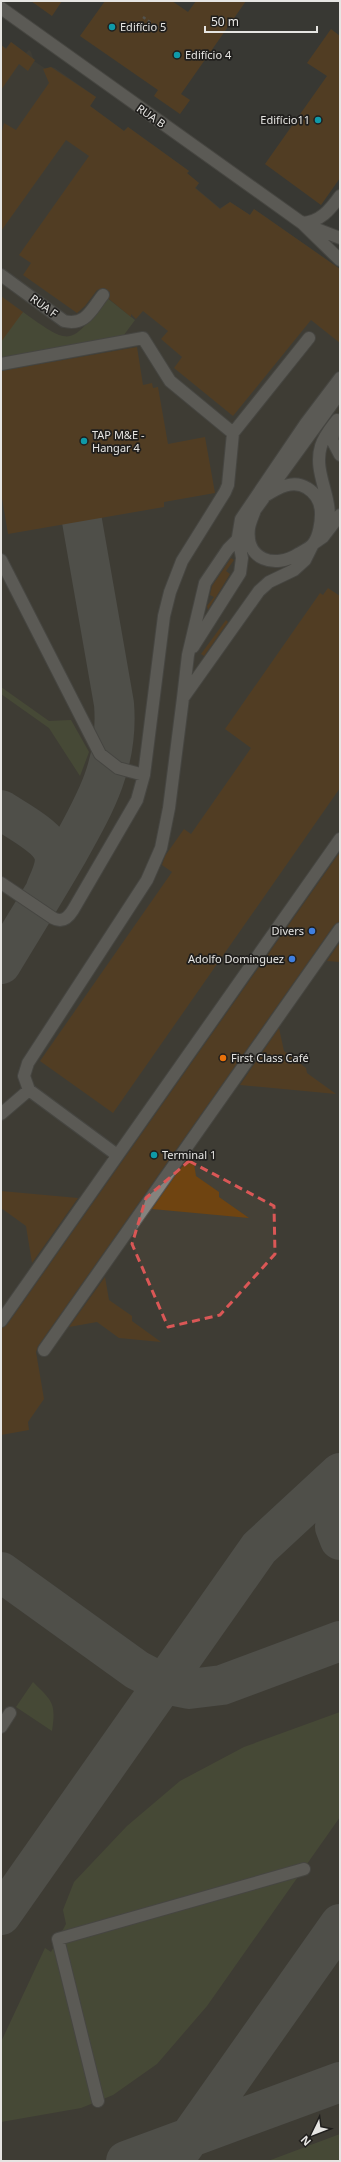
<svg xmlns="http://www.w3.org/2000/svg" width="341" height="2162" font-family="'Noto Sans',sans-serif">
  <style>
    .built { fill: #454137 }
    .green { fill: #585e3a }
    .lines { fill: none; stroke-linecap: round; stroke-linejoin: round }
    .taxiway { stroke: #6a6a65; stroke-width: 40 }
    .building { fill: #6f4411 }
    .minor-casing { stroke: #575653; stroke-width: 14 }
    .path { stroke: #74736f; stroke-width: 2.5; stroke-dasharray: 3 3; stroke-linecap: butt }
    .minor { stroke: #85837e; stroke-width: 12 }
    .marked { fill: none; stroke: #da5756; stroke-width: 3; stroke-dasharray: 8 5; stroke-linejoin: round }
    .culture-dot { fill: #0f9aa8; stroke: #201f1d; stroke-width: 1.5 }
    .shop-dot { fill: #3f7fe0; stroke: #201f1d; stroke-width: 1.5 }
    .food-dot { fill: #e8710a; stroke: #201f1d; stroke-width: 1.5 }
    .labels { text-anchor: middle; stroke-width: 3.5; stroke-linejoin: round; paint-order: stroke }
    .poi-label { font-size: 11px; fill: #e6e5e2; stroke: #201f1d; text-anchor: start }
    .street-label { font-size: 11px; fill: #e6e5e2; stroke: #201f1d }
  </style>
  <rect width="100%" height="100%" fill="#393833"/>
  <!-- built -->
  <path class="built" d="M 11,42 L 26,53 L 29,50 L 31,52 L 34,61 L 46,69 L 51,67 L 55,68 L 96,97 L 90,106 L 124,131 L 128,127 L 189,171 L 187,174 L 199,183 L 196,188 L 220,208 L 230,202 L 250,215 L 254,209 L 340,269 L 340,2161 L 1,2161 L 1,45 L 6,48 Z"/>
  <!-- green -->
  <path class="green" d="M 107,298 L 135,320 L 118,343 L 1,364 L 1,335 L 23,312 C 73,348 70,345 107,298 Z
    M 1,687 L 49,721 L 71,720 L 89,752 L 80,776 L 49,728 L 1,694 Z
    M 33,1682 C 53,1702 56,1703 52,1731 L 16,1707 Z
    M 340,1712 L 340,1817 L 207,2006 L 157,2064 L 113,2095 L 81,2108 L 1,2122 L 1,2042 L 45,1948 L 51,1952 L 66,1924 L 63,1910 L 74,1882 L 127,1826 L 180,1781 L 244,1747 Z
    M 340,2134 L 340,2161 L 268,2161 Z"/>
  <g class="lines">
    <!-- taxiway -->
    <path class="taxiway" d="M 1,810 C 16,820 54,839 55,859 C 55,869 50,879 46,888
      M 1,964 C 23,928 45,892 66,856 C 94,806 119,764 114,704 L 82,521
      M 340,1491 L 335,1527 L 340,1540
      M 1,1572 L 137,1670 L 164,1684 L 189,1689 L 222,1685 L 340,1641
      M 1,1915 L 259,1548 L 340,1473
      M 126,2161 L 340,2082
      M 173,2161 L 340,1924"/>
  </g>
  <!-- building -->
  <path class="building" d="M 31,1 L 62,1 L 52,16 Z
    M 105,1 L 172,1 L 188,12 L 196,1 L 246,1 L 181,94 L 190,100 L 180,114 L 154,96 L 158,90 L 80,36 Z
    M 331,29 L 340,36 L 340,178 L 321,205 L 265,164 L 327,76 L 307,63 Z
    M 11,42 L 35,60 L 28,71 L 19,64 L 1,90 L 1,45 L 6,49 Z
    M 51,67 L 96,97 L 90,106 L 124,131 L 128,127 L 189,171 L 187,173 L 199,183 L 195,188 L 220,209 L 230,202 L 250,215 L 254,209 L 340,269 L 340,343 L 311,320 L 233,416 L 174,368 L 182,357 L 161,339 L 168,331 L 143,311 L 136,319 L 131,314 L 131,317 L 109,299 L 110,292 L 104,288 L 97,290 L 85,306 L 77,313 L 23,275 L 31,263 L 19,255 L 89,156 L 66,140 L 1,231 L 1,135 L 4,123 L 16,130 L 49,83 L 43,69 Z
    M 1,296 L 23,312 L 1,342 Z
    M 137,347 L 143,385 L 152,383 L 153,388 L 158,387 L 168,444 L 205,437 L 215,493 L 164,502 L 164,507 L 8,534 L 1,492 L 1,371 Z
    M 231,558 L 234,560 L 226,571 L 230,574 L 208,610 L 207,606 L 214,597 L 210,595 L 212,586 Z
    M 328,588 L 340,596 L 340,788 L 113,1113 L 40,1061 L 172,872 L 162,865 L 165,856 L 184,829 L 191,834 L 251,748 L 225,729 L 320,593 L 323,595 Z
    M 226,620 L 228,622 L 204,656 L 201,654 Z
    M 340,852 L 340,922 L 334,925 L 38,1346 L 36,1352 L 44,1399 L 28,1422 L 29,1430 L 1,1435 L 1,1328 L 7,1325 Z
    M 340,942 L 340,962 L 327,961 Z
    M 279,1028 L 284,1051 L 306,1068 L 307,1073 L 336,1094 L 240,1085 Z
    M 192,1152 L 196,1176 L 219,1192 L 219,1197 L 249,1218 L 152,1209 Z
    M 1,1191 L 78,1198 L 32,1263 L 26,1226 L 1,1208 Z
    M 105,1277 L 109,1300 L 132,1316 L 132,1321 L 161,1342 L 119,1338 L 97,1322 L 69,1327 Z"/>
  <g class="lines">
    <defs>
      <path id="minor" d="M 1,8 L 302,223 L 340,260
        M 302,223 C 320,222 330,210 340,196
        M 309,226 L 340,238
        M 1,275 L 64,321 C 86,326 91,310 103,295
        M 1,364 L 143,338 L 170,381 L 233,433 L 309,338
        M 335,425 L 332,440 L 340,455
        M 265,496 C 278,488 293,479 307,488 C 317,494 321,503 321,514 C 321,522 319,537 313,544 C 310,548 303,551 298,554 C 275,569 245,560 249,528 C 250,522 253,516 255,510 L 340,393
        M 249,528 L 228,549 L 205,583 L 188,655 L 183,698 L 259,591 L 269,582 L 294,570 L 305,560 L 313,544 L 323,537 L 340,515
        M 326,530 C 337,502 312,475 321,446 C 324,436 331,428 337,420
        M 1,560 L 100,754 L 118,768 L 144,775 L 164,616 L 170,592 L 182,561 L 225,492 L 228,485 L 233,433
        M 193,647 L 240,573 L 242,558 L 238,537 L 241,519 L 306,423 L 340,378
        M 1,883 L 53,918 C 62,923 68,918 73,910 L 137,800 L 144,775
        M 1,1114 L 29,1090
        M 117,1155 L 29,1090 L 24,1076 L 28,1063 L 147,880 L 161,848 L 169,808 L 183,698
        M 1,1321 L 340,839
        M 44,1350 L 340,929
        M 1,1727 L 10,1713
        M 98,2101 L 58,1939 L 304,1869"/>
    </defs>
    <!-- minor casing -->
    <use href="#minor" class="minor-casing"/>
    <!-- path -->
    <path class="path" d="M 143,17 L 158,28"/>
    <!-- minor -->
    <use href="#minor" class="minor"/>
  </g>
  <!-- marked area -->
  <path d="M0 0H341V2162H0ZM 189,1161 L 274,1206 L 275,1254 L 220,1315 L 168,1327 L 132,1244 L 146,1198 Z" fill="#393833" fill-opacity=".55" fill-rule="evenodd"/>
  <path class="marked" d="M 189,1161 L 274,1206 L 275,1254 L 220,1315 L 168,1327 L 132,1244 L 146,1198 Z"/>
  <!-- markers -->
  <g class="culture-dot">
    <circle cx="112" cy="27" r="4"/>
    <circle cx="177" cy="55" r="4"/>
    <circle cx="318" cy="120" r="4"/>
    <circle cx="84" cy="441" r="4"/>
    <circle cx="154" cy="1155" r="4"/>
  </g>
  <g class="shop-dot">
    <circle cx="312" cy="931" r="4"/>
    <circle cx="292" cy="959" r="4"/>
  </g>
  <circle class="food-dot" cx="223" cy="1058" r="4"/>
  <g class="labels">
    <!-- poi labels -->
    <g class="poi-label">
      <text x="120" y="31">Edifício 5</text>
      <text x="185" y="59">Edifício 4</text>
      <text x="310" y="124" text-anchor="end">Edifício11</text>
      <text x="92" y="439">TAP M&amp;E -<tspan x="92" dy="13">Hangar 4</tspan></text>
      <text x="304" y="935" text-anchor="end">Divers</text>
      <text x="284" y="963" text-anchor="end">Adolfo Dominguez</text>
      <text x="231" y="1062">First Class Café</text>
      <text x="162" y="1159">Terminal 1</text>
    </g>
    <!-- street labels -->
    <g class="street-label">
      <text transform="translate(151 116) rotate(35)" y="4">RUA B</text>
      <text transform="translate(44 306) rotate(36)" y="4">RUA F</text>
    </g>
  </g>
  <!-- border -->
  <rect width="341" height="2162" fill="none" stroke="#e6e5e2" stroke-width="4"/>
  <!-- north arrow -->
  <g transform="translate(313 2134) rotate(227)" stroke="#201f1d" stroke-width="3" paint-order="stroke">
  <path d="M0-3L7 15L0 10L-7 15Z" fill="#e6e5e2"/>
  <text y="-6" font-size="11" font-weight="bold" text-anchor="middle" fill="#e6e5e2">N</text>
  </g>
  <!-- scale -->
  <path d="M205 26v6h112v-6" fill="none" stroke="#e6e5e2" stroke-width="2"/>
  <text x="211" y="26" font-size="12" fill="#e6e5e2" stroke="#201f1d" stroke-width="3" paint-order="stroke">50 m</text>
</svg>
